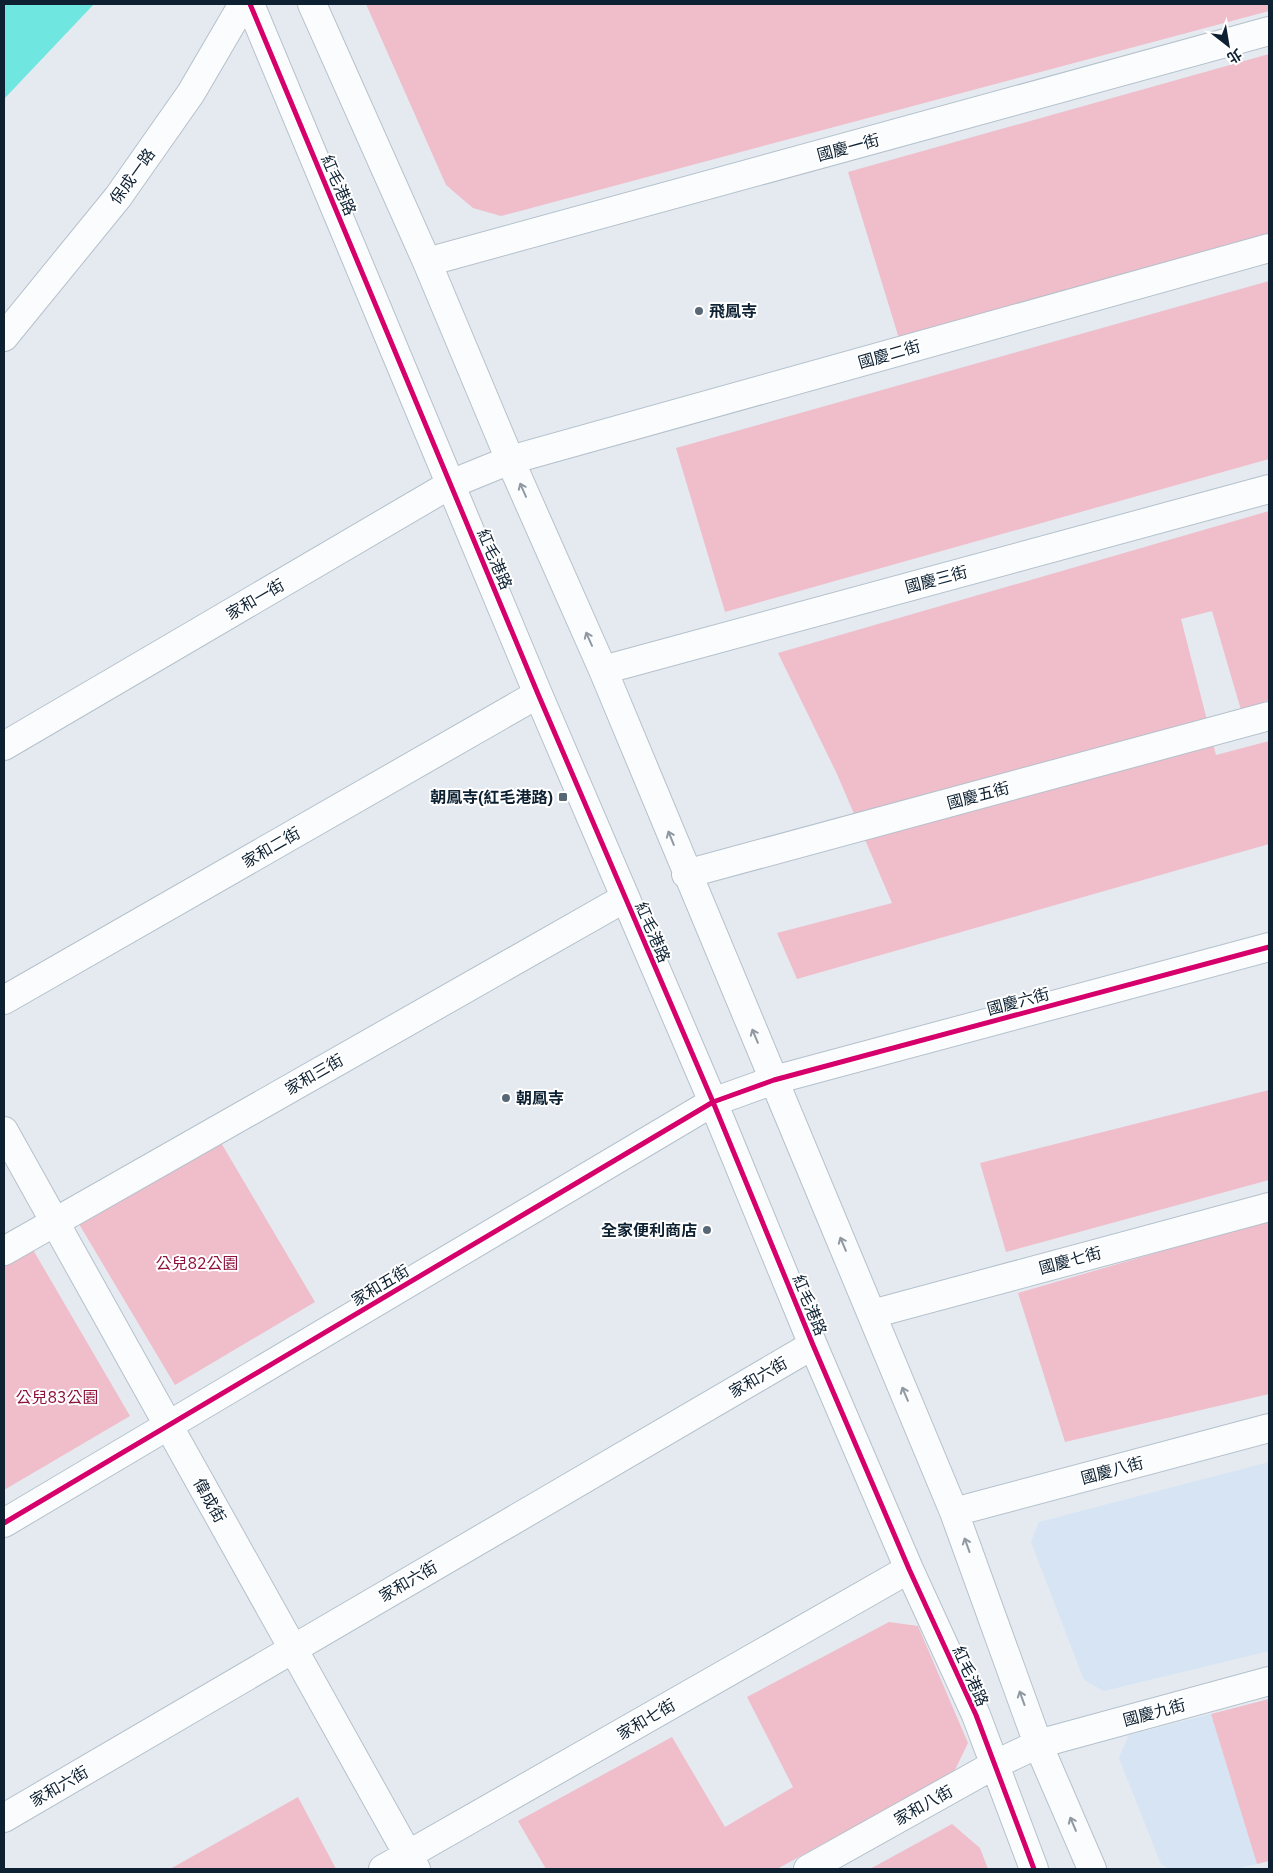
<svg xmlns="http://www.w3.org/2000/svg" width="1273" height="1873" font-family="'IBM Plex Sans','Noto Sans TC',sans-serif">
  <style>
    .built { fill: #d6e4f4 }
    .green { fill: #f0bdca }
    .water { fill: #70e6e0 }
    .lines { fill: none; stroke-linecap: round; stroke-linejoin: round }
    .street-casing { stroke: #b4c1cc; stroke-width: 30 }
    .street { stroke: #fbfcfd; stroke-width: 28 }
    .cycleway-casing { stroke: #fff; stroke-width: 8 }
    .cycleway { stroke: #d6006c; stroke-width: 5 }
    .oneway { stroke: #9099a2 }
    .poi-dot { fill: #586775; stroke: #fff; stroke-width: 2 }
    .labels { text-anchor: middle; stroke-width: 4; stroke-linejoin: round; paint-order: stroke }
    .street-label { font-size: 16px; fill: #0d2133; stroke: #fff }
    .poi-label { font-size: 16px; font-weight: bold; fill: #0d2133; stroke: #fff; text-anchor: start }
    .park-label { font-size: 16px; fill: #8e133e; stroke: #fff }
  </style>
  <rect width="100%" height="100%" fill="#e4eaf0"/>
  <!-- built -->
  <path class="built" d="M 1269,1462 L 1269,1651 L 1104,1691 L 1084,1680 L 1031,1542 L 1039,1522 Z
    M 1211,1714 L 1257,1864 L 1234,1869 L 1169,1869 L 1161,1864 L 1119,1758 L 1129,1735 Z"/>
  <!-- green -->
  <path class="green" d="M 366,4 L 1269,4 L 1269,11 L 501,216 L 473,208 L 446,185 Z
    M 1269,54 L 1269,237 L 901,345 L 848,172 Z
    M 1269,281 L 1269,459 L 725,612 L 676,448 Z
    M 1269,511 L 1269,700 L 1241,710 L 1212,611 L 1181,619 L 1216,755 L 1269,741 L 1269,844 L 797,979 L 777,933 L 892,903 L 837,774 L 778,653 Z
    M 1269,1090 L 1269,1180 L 1006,1252 L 980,1163 Z
    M 220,1141 L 315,1302 L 175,1385 L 79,1224 Z
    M 1269,1220 L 1269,1394 L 1065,1442 L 1018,1293 Z
    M 32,1248 L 130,1416 L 4,1490 L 4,1264 Z
    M 889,1622 L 918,1626 L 968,1743 L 954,1772 L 777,1869 L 546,1869 L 518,1821 L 672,1737 L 725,1827 L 793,1787 L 747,1697 Z
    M 1269,1699 L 1269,1861 L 1257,1864 L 1211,1714 Z
    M 298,1797 L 336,1869 L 170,1869 Z
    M 952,1824 L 980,1848 L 988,1869 L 870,1869 Z"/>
  <!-- water -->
  <path class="water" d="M 4,4 L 94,4 L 4,99 Z"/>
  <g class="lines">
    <defs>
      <path id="street" d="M 250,4 L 538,694 L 713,1102 L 813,1345 L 909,1569 L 976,1715 L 1034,1869
        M 312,4 L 427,262 L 510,460 L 603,670 L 954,1512 L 1038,1744 L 1092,1869
        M 427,262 L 1269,31
        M 4,337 L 118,197 L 191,93 L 243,4
        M 603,670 L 1269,489
        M 4,746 L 451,484 L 510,460 L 1269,248
        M 686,874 L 1269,716
        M 4,1000 L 538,694
        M 4,1131 L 416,1869
        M 4,1251 L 625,898
        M 872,1314 L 1269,1207
        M 954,1512 L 1269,1428
        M 4,1523 L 713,1102 L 774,1080 L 1269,947
        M 4,1818 L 813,1345
        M 383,1869 L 909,1569
        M 808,1869 L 994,1765 L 1038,1744 L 1269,1681"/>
    </defs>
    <!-- street casing -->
    <use href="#street" class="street-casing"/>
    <!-- street -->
    <use href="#street" class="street"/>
    <defs>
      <path id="cycleway" d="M 250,4 L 538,694 L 713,1102 L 813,1345 L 909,1569 L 976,1715 L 1034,1869
        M 4,1523 L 713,1102 L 774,1080 L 1269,947"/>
    </defs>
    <!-- cycleway casing -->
    <use href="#cycleway" class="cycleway-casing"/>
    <!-- cycleway -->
    <use href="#cycleway" class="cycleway"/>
  </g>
  <!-- one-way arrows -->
  <defs><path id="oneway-shaft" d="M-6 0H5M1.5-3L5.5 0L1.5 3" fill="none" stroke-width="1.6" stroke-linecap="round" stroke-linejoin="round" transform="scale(1.25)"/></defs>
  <g class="oneway">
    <use href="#oneway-shaft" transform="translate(523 490) rotate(-114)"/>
    <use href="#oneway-shaft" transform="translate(589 639) rotate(-114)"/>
    <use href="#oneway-shaft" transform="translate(671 838) rotate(-112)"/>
    <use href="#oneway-shaft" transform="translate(755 1036) rotate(-113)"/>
    <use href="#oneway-shaft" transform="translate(843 1244) rotate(-113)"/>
    <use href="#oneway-shaft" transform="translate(905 1394) rotate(-113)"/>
    <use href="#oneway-shaft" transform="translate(967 1545) rotate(-110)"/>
    <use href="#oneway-shaft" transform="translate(1022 1698) rotate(-110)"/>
    <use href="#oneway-shaft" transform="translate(1073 1824) rotate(-113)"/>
  </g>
  <!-- markers -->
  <g class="poi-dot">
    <circle cx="699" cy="311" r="5"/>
    <rect x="558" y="792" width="10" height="10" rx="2.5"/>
    <circle cx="506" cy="1098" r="5"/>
    <circle cx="707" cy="1230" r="5"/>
  </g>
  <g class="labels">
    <!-- street labels -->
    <g class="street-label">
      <text transform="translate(848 147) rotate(-15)" y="6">國慶一街</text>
      <text transform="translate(132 176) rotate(-54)" y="6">保成一路</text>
      <text transform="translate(339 185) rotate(67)" y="6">紅毛港路</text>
      <text transform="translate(889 354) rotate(-16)" y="6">國慶二街</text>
      <text transform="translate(495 559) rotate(67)" y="6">紅毛港路</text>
      <text transform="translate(936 579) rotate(-15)" y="6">國慶三街</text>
      <text transform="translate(255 599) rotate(-30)" y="6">家和一街</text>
      <text transform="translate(978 795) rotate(-15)" y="6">國慶五街</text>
      <text transform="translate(271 847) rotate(-30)" y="6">家和二街</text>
      <text transform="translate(653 932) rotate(67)" y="6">紅毛港路</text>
      <text transform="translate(1018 1001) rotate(-15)" y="6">國慶六街</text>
      <text transform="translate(314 1074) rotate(-30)" y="6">家和三街</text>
      <text transform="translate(1070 1260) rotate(-15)" y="6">國慶七街</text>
      <text transform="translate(380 1285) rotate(-31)" y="6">家和五街</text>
      <text transform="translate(810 1305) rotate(68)" y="6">紅毛港路</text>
      <text transform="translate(758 1377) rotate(-30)" y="6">家和六街</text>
      <text transform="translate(1112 1470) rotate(-15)" y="6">國慶八街</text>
      <text transform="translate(210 1500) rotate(61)" y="6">偉成街</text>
      <text transform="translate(408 1581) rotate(-30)" y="6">家和六街</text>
      <text transform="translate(971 1676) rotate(66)" y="6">紅毛港路</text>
      <text transform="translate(1154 1712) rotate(-15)" y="6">國慶九街</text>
      <text transform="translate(646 1719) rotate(-30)" y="6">家和七街</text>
      <text transform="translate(59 1786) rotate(-30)" y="6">家和六街</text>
      <text transform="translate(923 1805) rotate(-29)" y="6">家和八街</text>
    </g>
    <!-- poi labels -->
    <g class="poi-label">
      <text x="709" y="317">飛鳳寺</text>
      <text x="553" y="803" text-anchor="end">朝鳳寺(紅毛港路)</text>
      <text x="516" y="1104">朝鳳寺</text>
      <text x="697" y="1236" text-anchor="end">全家便利商店</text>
    </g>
    <!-- park labels -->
    <g class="park-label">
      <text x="197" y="1269">公兒82公園</text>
      <text x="57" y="1403">公兒83公園</text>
    </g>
  </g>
  <!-- border -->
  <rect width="1273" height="1873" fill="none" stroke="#0d2133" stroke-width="10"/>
  <!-- north arrow -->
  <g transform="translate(1228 45) rotate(149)" stroke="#ffffff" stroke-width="4" paint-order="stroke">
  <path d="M0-4L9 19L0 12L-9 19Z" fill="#0d2133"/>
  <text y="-8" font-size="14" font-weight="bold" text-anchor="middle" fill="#0d2133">北</text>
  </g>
</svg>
